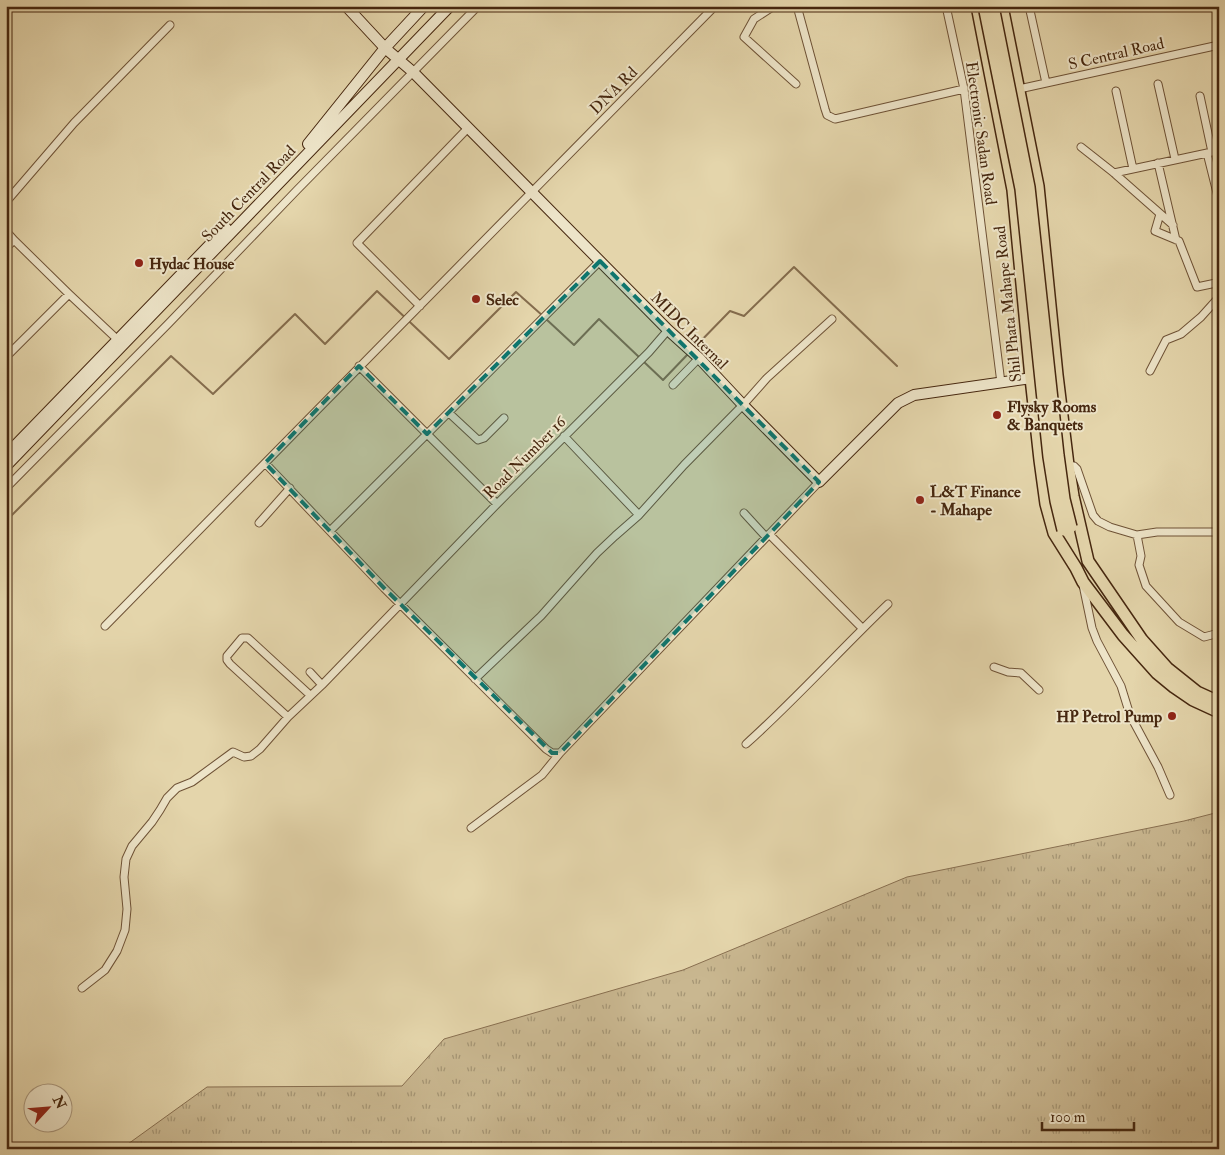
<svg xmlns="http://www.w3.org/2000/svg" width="1225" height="1155" font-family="'IM FELL Double Pica',serif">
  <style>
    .grass { fill: url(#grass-tufts); stroke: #886f50 }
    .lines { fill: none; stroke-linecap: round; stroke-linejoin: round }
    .stream { stroke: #846c4d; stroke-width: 2 }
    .street-casing { stroke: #6e5236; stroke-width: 9 }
    .secondary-casing { stroke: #46270f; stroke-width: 12 }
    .primary-casing { stroke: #46270f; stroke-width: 14 }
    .street { stroke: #ede4c8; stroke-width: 7 }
    .secondary { stroke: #ede4c8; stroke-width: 10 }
    .primary { stroke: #e4d5ab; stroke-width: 11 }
    .primary-bridge-casing { stroke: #46270f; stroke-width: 14; stroke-linecap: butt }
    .primary-bridge { stroke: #e4d5ab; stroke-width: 11 }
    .marked { fill: #0f766e; fill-opacity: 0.2; stroke: #0f766e; stroke-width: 4; stroke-dasharray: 10 6; stroke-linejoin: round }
    .poi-dot { fill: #8f2418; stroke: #ede4c8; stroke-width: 2 }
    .labels { text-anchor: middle; stroke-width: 4; stroke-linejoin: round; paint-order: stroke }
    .street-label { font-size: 16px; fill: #46270f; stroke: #ede4c8 }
    .poi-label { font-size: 16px; font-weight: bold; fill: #46270f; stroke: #ede4c8; text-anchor: start }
  </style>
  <defs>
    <pattern id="grass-tufts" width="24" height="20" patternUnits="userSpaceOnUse" patternTransform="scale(1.25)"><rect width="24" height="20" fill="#c9b790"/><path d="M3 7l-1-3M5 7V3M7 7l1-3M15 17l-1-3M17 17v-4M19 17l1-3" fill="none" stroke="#a59574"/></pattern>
  </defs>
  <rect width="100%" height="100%" fill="#e4d5ab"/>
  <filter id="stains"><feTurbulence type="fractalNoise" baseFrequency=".004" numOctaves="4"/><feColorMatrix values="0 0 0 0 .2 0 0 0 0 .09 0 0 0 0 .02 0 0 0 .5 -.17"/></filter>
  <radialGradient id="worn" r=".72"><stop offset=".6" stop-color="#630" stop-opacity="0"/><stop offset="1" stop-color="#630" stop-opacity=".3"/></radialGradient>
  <!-- grass -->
  <path class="grass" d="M 1219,812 L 1219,1149 L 121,1149 L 207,1087 L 402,1086 L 444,1039 L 683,970 L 907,877 L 1184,821 Z"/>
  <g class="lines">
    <!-- stream -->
    <path class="stream" d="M 546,319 L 574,345 L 599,319 L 640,358
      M 693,349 L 730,311 L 744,316 L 794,267 L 897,366
      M 643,361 L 663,380 L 688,354
      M 6,521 L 171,356 L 213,394 L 295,314 L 325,344 L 377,291 L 449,359 L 516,292 L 543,316"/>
    <defs>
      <path id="street" d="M 774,6 L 754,19 L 744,37 L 796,84
        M 797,6 L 825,109 L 827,115 L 835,119 L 964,89
        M 946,6 L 964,89 L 1001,383
        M 1029,6 L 1046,83
        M 1158,84 L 1175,159
        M 1019,89 L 1219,45
        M 1116,91 L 1133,169
        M 1081,147 L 1114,173 L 1173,225
        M 1207,153 L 1219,201
        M 1158,163 L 1176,240
        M 1114,173 L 1212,152 L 1200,96
        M 6,202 L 74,123 L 170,25
        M 1160,214 L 1155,231 L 1179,241 L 1197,287 L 1216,283 L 1219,284
        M 6,231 L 14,240 L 69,294 L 120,342
        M 6,248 L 14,240
        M 420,306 L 357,243 L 468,128
        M 6,357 L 69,294
        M 359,366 L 497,504
        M 1150,371 L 1166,340 L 1181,334 L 1201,317 L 1219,297
        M 673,385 L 699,358
        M 449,413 L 478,440 L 484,438 L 504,418
        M 564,436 L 639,515
        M 265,463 L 384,588 L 546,749 L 552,753 L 560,753 L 819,482
        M 1067,465 L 1074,466 L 1077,469 L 1093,515 L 1098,521 L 1110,527 L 1137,535 L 1157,532 L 1219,532
        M 6,488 L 169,323 L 297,190 L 478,6
        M 744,513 L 766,537
        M 259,523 L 290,488
        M 330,531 L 600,261
        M 769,534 L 862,628
        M 1137,535 L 1141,556 L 1139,565 L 1146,586 L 1179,622 L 1204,637 L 1219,633
        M 1083,585 L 1092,628 L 1097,641 L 1121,686 L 1130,715 L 1158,767 L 1170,795
        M 105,626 C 308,419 511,213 715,6
        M 994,667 L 1008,672 L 1021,673 L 1039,690
        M 310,672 L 322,685
        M 475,679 L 541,616 L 597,553 L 615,536 L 639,515 L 684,465 L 743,405 L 767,378 L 832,319
        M 288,717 L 230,664 L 227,660 L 227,656 L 242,638 L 248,638 L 310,695
        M 746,744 C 795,700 840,650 888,604
        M 471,828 L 542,775 L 560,753
        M 82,988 L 105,970 L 117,951 L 125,930 L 127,909 L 124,877 L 126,859 L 132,846 L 152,822 L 160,810 L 167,798 L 177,788 L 192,782 L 233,752 L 244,757 L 251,756 L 260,749 L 288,717 L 322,685 L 497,504 L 649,352 L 668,330"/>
      <path id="secondary" d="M 346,6 L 385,48 L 413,72 L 668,330 L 699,358 L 743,405 L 819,482 L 898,403 L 914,395 L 1039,377
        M 308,144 L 385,48 L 424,6
        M 6,455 L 226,228
        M 6,466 L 450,6"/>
      <path id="primary" d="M 977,6 L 1013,190 L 1031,378 L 1040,460 L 1046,504 L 1054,533 L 1076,568 L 1083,582 L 1123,635 L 1157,673 L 1174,687 L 1193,700 L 1219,712
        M 1002,6 L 1038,186 L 1057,375 L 1068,465 L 1073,496 L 1088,561 L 1142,640 L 1167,668 L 1197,692 L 1219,702"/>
    </defs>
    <!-- street casing -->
    <use href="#street" class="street-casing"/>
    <!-- secondary casing -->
    <use href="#secondary" class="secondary-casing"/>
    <!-- primary casing -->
    <use href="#primary" class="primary-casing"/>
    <!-- street -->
    <use href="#street" class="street"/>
    <!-- secondary -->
    <use href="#secondary" class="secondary"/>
    <!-- primary -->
    <use href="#primary" class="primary"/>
    <defs>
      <path id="primary-bridge" d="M 984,6 L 1021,189 L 1049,457 L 1056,501 L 1063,530
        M 993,6 L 1029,187 L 1058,455 L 1064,499 L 1071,527"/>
    </defs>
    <!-- primary-bridge casing -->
    <use href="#primary-bridge" class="primary-bridge-casing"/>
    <!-- primary-bridge -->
    <use href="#primary-bridge" class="primary-bridge"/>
  </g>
  <!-- marked area -->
  <path class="marked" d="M 600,261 L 819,482 L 560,753 L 552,753 L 384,588 L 265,463 L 359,366 L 427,434 Z"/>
  <!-- markers -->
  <g class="poi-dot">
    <circle cx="139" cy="263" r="5"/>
    <circle cx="476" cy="299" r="5"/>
    <circle cx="997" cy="415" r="5"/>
    <circle cx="920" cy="500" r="5"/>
    <circle cx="1172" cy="716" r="5"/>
  </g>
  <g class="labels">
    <!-- street labels -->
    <g class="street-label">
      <text transform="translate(1116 53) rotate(-13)" y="6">S Central Road</text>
      <text transform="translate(613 90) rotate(-45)" y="6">DNA Rd</text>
      <text transform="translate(982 133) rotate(82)" y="6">Electronic Sadan Road</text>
      <text transform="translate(248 193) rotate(-46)" y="6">South Central Road</text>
      <text transform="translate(1007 304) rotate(-96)" y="6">Shil Phata Mahape Road</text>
      <text transform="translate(690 330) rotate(45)" y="6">MIDC Internal</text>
      <text transform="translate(524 457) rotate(-45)" y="6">Road Number 16</text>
    </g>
    <!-- poi labels -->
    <g class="poi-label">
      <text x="149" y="269">Hydac House</text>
      <text x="486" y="305">Selec</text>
      <text x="1007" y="412">Flysky Rooms<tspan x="1007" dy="18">&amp; Banquets</tspan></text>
      <text x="930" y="497">L&amp;T Finance<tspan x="930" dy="18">- Mahape</tspan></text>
      <text x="1162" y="722" text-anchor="end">HP Petrol Pump</text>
    </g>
  </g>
  <!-- margin -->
  <rect width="1225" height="1155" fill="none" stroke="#e4d5ab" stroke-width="25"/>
  <rect x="8" y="8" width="1210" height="1140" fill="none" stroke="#46270f" stroke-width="2.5"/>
  <rect x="12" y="12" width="1200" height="1130" fill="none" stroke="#46270f"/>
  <!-- north arrow -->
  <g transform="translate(48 1108) rotate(64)"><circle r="24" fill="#ede4c8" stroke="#aa987e"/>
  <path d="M0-4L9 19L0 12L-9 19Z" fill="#8f2418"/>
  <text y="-8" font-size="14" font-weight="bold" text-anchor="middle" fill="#46270f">N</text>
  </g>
  <!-- scale -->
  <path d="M1042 1122v8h92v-8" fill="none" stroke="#46270f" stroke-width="2.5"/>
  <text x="1050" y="1122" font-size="15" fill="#46270f" stroke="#ede4c8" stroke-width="4" paint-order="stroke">100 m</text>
  <rect width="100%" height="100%" filter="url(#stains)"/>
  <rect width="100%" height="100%" fill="url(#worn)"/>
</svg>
